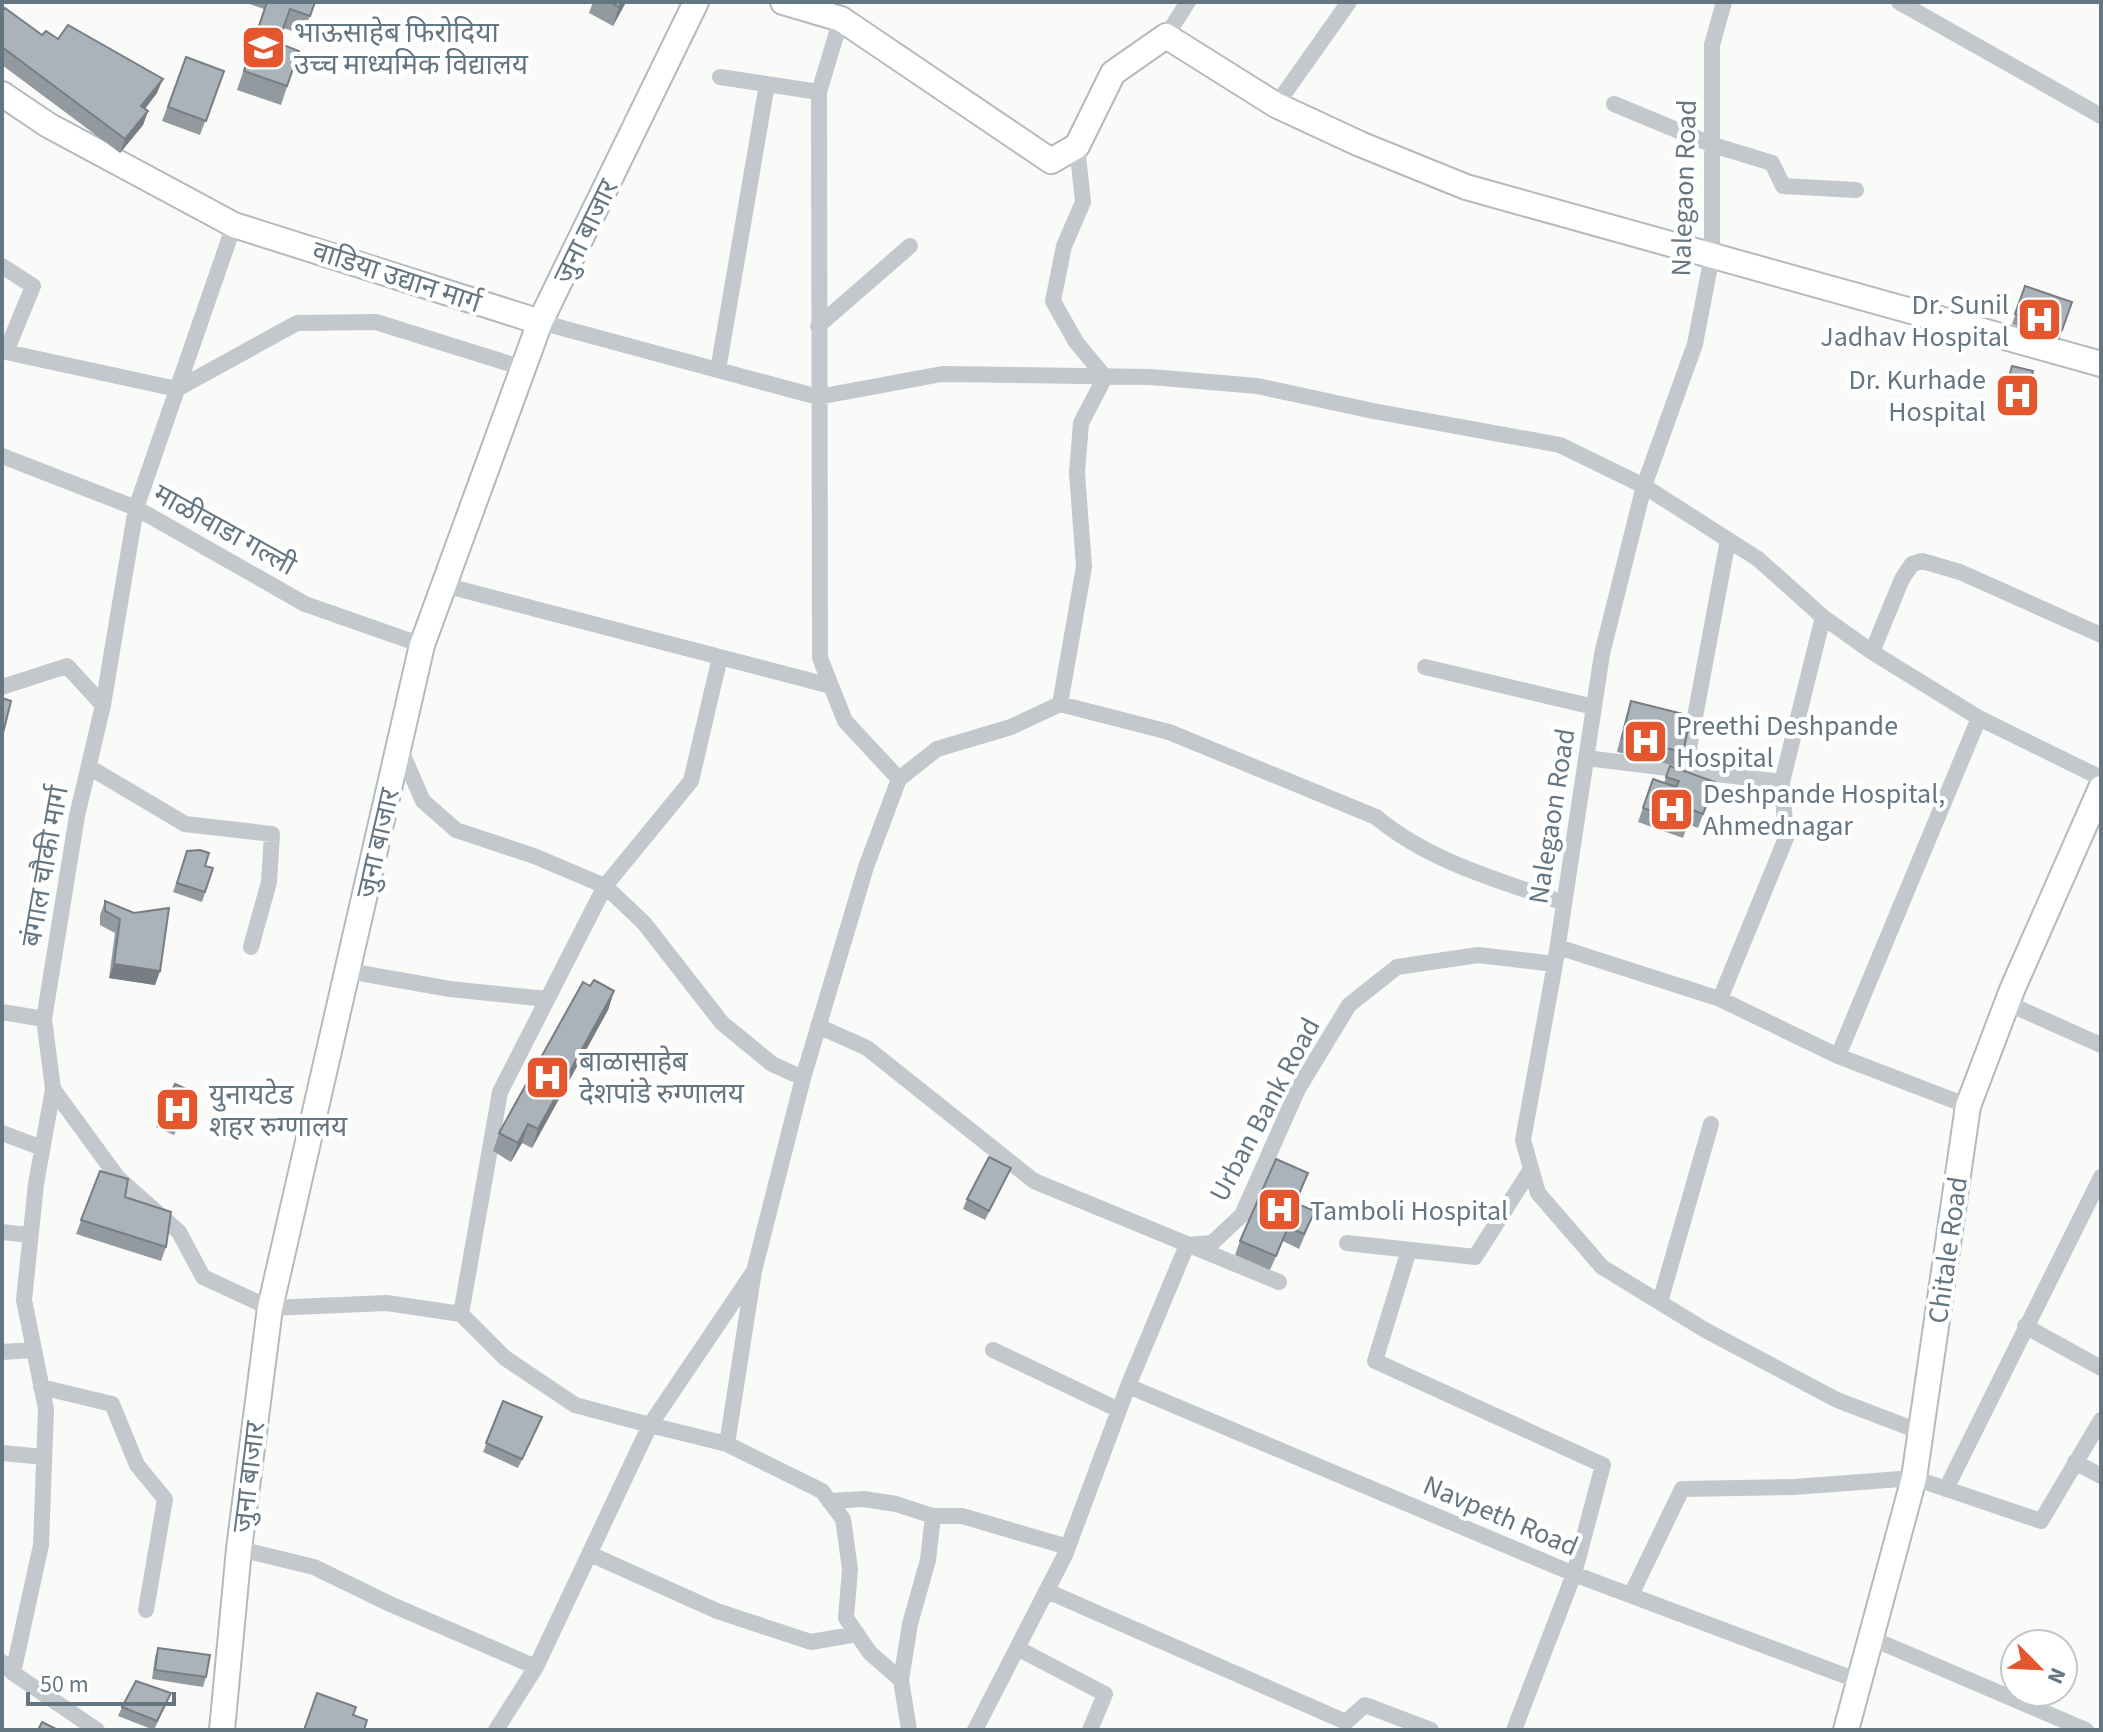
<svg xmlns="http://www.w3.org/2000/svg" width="2103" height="1732" font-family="'Source Sans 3','Noto Sans Devanagari',sans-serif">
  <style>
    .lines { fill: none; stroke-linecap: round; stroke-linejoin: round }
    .secondary-casing { stroke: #b3babf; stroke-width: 28 }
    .street { stroke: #c3c8cc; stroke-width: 16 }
    .secondary { stroke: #fff; stroke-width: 24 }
    .wall { fill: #929a9f }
    .shaded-wall { fill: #777d82 }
    .building { fill: #aab3b9; stroke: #777d82; stroke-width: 2 }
    .labels { text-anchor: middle; stroke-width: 8; stroke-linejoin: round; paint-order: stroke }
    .poi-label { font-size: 28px; fill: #657683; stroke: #fff; text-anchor: start }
    .street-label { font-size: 28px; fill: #657683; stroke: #fff }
  </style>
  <rect width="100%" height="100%" fill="#fafaf8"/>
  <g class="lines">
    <defs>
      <path id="secondary" d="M 783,2 L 841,19 L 1051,161 L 1077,146 L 1113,73 L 1166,36 L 1276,105 L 1360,144 L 1466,187 L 2101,364
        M 2,94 L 48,125 L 234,225 L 540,322
        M 222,1730 L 239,1549 L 270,1308 L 422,645 L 540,322 L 696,2
        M 1846,1730 L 1914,1478 L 1968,1106 L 2012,990 L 2101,788"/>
    </defs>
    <!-- secondary casing -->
    <use href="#secondary" class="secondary-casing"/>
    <!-- street -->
    <path class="street" d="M 1724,2 L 1712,45 L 1712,256 L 1695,344 L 1644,486 L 1602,654 L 1555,964 L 1523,1140 L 1538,1193 L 1602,1267 L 1705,1330 L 1837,1400 L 1921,1432
      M 1899,2 L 2101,116
      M 841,19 L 819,92 L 820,658 L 845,721 L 899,779
      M 1166,36 L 1188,2
      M 720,77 L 819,92
      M 1614,104 L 1713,145 L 1772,163 L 1783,186 L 1856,190
      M 1276,105 L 1349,2
      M 1077,146 L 1083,202 L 1064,246 L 1053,301 L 1076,342 L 1105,377
      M 2,266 L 33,286 L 6,352 L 177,389 L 297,323 L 376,322 L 523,368
      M 540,322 L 818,397 L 942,374 L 1151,377 L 1257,386 L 1373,411 L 1560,445 L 1644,486 L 1758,559 L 1823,617 L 1872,652 L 1979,718 L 2101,778
      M 818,326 L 910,246
      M 718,370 L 767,84
      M 2,456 L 136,508 L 305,604 L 422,645
      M 444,585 L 831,686
      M 1872,652 L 1902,579 L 1912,564 L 1922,561 L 1960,572 L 2101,635
      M 720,657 L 691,781 L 605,886 L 500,1092 L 461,1314 L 505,1358 L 575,1405 L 650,1425 L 752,1274
      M 1425,667 L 1594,707
      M 2,687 L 67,666 L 103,705
      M 1060,704 L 1169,732 L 1376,817 C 1430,862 1498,880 1564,903
      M 399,746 L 423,801 L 456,830 L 534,856 L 605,886 L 644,923 L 722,1023 L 772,1064 L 803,1078
      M 1586,758 L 1782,782
      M 89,767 L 185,824 L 272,834 L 269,882 L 251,947
      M 1685,770 L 1728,540
      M 1558,947 L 1720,999 L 1838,1056 L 1968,1106
      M 348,971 L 450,989 L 547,999
      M 1720,999 L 1786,838 L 1782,782 L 1823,617
      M 2007,1003 L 2101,1045
      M 2,1012 L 44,1019
      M 818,1026 L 867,1048 L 1034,1181 L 1279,1282
      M 1838,1056 L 1979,718
      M 53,1089 L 118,1178 L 179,1232 L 203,1277 L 270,1308 L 387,1303 L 461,1314
      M 2,1133 L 42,1148
      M 2,1232 L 30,1235
      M 1347,1243 L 1475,1257 L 1531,1169
      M 1409,1250 L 1375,1361 L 1603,1465 L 1574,1574 L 1514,1730
      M 1660,1302 L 1711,1124
      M 2025,1326 L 2101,1368
      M 993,1350 L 1119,1410
      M 2,1352 L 34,1350
      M 1128,1386 L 1574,1574 L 1859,1681
      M 41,1387 L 112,1404 L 137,1465 L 165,1499 L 146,1610
      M 727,1444 L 754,1271 L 803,1078 L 866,867 L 899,779 L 937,749 L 1011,727 L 1060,704 L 1084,567 L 1077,473 L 1081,423 L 1105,377
      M 2,1453 L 44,1457
      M 2075,1462 L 2101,1476
      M 1946,1489 L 2101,1177
      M 829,1501 L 864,1499 L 896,1504 L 933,1516 L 962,1516 L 1068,1547
      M 239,1549 L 314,1567 L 390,1604 L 536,1667
      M 590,1554 L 717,1611 L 811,1642 L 857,1634
      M 1047,1591 L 1346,1722 L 1365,1705 L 1431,1730
      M 1631,1595 L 1682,1489 L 1794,1487 L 1914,1478 L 2041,1521 L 2101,1420
      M 1873,1639 L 2086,1730
      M 1017,1648 L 1105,1694 L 1090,1730
      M 2,1662 L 13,1673 L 97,1730
      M 13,1673 L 41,1545 L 46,1409 L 24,1300 L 36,1184 L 53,1089 L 44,1019 L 77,816 L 103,705 L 136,508 L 234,225
      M 901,1680 L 910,1624 L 928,1560 L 933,1516
      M 496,1730 L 536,1667 L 650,1425 L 727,1444 L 822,1491 L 843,1519 L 850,1569 L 846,1618 L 870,1653 L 901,1680 L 909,1730
      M 975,1730 L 1065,1555 L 1128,1386 L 1187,1245 L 1212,1243 L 1242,1215 L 1298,1089 L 1349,1005 L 1397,967 L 1478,955 L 1555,964"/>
    <!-- secondary -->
    <use href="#secondary" class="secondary"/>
  </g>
  <!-- wall -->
  <path class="wall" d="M 247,2 L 315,2 L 303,34 L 283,28 L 278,43 L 299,51 L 281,105 L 237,90 L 264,9 L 247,3 Z
    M 593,2 L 626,2 L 613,26 L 589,13 Z
    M 2,12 L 42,35 L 58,39 L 157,93 L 145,109 L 148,111 L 143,125 L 120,153 L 2,65 Z
    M 186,57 L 224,71 L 200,135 L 162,121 Z
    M 2025,286 L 2072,302 L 2059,340 L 2012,324 Z
    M 2012,366 L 2025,401 L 2021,411 L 2001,405 Z
    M 1631,701 L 1683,752 L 1677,766 L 1617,752 L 1626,716 Z
    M 1670,766 L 1715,782 L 1698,828 L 1688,824 L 1683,838 L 1638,822 L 1653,779 L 1664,783 Z
    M 187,851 L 205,866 L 213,868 L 202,902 L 173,892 Z
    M 105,901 L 160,971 L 155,985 L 109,978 L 115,933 L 100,925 L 100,915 Z
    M 590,986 L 614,991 L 608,1010 L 532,1148 L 522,1143 L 511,1162 L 493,1151 L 499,1133 Z
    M 190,1102 L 174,1135 L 156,1127 L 160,1118 Z
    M 1011,1168 L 1007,1177 L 985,1220 L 963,1209 L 967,1199 Z
    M 100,1171 L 125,1197 L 166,1247 L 161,1261 L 76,1234 Z
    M 1308,1173 L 1296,1203 L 1315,1211 L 1299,1249 L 1283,1241 L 1270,1270 L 1235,1255 L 1240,1241 Z
    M 503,1401 L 538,1427 L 518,1468 L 483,1452 Z
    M 158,1648 L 206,1677 L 203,1687 L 152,1679 L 155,1657 Z
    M 171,1693 L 154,1730 L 118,1716 L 122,1707 Z"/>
  <!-- shaded-wall -->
  <path class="shaded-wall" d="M 622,2 L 626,2 L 613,26 L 619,7 Z
    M 163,79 L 157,93 L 136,120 L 141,106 Z
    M 148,111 L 143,125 L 120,153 L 125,139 Z
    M 114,964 L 160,971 L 155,985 L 109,978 Z
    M 614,991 L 608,1010 L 532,1148 L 538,1129 Z
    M 528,1124 L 522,1143 L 511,1162 L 518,1143 Z"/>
  <!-- building -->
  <path class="building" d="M 267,2 L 315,2 L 310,16 L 290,9 L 278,43 L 299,51 L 287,86 L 244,71 Z
    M 610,2 L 622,2 L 619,7 Z
    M 5,8 L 42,35 L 46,31 L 58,39 L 68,25 L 163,79 L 141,106 L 148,111 L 125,139 L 2,47 L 2,12 Z
    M 186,57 L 224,71 L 206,121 L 168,107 Z
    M 2025,286 L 2072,302 L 2062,330 L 2015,314 Z
    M 2012,366 L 2033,371 L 2025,401 L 2004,395 Z
    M 2,698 L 11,701 L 2,737 Z
    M 1631,701 L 1691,716 L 1683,752 L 1622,738 Z
    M 1670,766 L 1715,782 L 1703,814 L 1693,810 L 1688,824 L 1643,808 L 1653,779 L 1676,787 L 1679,781 L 1666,777 Z
    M 200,850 L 209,853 L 205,866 L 213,868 L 205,892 L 177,883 L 187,851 Z
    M 105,901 L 134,913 L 169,908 L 160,971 L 114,964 L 120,919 L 105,911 Z
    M 594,980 L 614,991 L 538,1129 L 528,1124 L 518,1143 L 499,1133 L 583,982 L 590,986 Z
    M 175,1084 L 193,1092 L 177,1126 L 160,1118 Z
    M 989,1157 L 1011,1168 L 989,1211 L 967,1199 Z
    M 1276,1159 L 1308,1173 L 1295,1203 L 1315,1211 L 1304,1234 L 1288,1227 L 1276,1256 L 1240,1241 Z
    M 100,1171 L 128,1179 L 125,1197 L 171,1212 L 166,1247 L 81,1220 Z
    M 503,1401 L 542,1417 L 522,1459 L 486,1443 Z
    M 158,1648 L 210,1655 L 206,1677 L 155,1670 Z
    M 136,1681 L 171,1693 L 157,1721 L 122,1707 Z
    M 317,1693 L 356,1707 L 353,1715 L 367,1720 L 364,1730 L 304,1730 Z
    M 42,1722 L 58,1730 L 38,1730 Z"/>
  <!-- icons -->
  <defs>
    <symbol id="school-square" viewBox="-11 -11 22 22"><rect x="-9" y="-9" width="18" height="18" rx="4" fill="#e4572e" stroke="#fff"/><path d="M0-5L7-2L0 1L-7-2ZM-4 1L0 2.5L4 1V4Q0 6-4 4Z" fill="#fff"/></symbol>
    <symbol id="hospital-square" viewBox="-11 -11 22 22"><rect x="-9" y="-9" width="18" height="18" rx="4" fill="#e4572e" stroke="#fff"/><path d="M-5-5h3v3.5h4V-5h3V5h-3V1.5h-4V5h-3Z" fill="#fff"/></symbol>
  </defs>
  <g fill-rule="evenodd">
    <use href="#school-square" x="238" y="22" width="51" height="51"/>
    <use href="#hospital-square" x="2014" y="294" width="51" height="51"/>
    <use href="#hospital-square" x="1992" y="370" width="51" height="51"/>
    <use href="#hospital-square" x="1620" y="716" width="51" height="51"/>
    <use href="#hospital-square" x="1646" y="784" width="51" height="51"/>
    <use href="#hospital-square" x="522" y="1052" width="51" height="51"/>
    <use href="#hospital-square" x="152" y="1084" width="51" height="51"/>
    <use href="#hospital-square" x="1254" y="1184" width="51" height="51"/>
  </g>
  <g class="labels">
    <!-- poi labels -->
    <g class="poi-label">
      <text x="294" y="42">भाऊसाहेब फिरोदिया<tspan x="294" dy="32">उच्च माध्यमिक विद्यालय</tspan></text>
      <text x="2009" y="314" text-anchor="end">Dr. Sunil<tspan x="2009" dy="32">Jadhav Hospital</tspan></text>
      <text x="1986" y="389" text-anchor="end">Dr. Kurhade<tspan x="1986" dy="32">Hospital</tspan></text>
      <text x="1676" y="735">Preethi Deshpande<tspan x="1676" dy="32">Hospital</tspan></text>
      <text x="1703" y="803">Deshpande Hospital,<tspan x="1703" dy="32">Ahmednagar</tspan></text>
      <text x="579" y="1071">बाळासाहेब<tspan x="579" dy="32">देशपांडे रुग्णालय</tspan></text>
      <text x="209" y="1104">युनायटेड<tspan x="209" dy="32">शहर रुग्णालय</tspan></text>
      <text x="1310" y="1220">Tamboli Hospital</text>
    </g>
    <!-- street labels -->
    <g class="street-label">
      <text transform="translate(1683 188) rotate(-88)" y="10">Nalegaon Road</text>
      <text transform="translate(585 231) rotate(-64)" y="10">जुना बाजार</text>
      <text transform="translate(397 276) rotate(18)" y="10">वाडिया उद्यान मार्ग</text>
      <text transform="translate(225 529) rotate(29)" y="10">माळीवाडा गल्ली</text>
      <text transform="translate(1551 816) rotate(-81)" y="10">Nalegaon Road</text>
      <text transform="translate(377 843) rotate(-77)" y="10">जुना बाजार</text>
      <text transform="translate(44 866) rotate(-80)" y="10">बंगाल चौकी मार्ग</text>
      <text transform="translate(1264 1109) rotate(-62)" y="10">Urban Bank Road</text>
      <text transform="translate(1947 1250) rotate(-82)" y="10">Chitale Road</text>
      <text transform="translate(248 1477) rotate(-83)" y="10">जुना बाजार</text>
      <text transform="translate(1501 1515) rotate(23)" y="10">Navpeth Road</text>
    </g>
  </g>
  <!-- border -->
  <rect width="2103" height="1732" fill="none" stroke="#657683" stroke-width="8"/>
  <!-- north arrow -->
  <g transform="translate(2039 1668) rotate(114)"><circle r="38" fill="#ffffff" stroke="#c1c8cd" stroke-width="2"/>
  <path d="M0-6L14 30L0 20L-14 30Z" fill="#e4572e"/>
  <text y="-12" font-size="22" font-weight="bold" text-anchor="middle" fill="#657683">N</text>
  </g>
  <!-- scale -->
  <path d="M28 1692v12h146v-12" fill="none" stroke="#657683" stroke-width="4"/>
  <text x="40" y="1692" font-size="24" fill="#657683" stroke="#ffffff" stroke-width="6" paint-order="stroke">50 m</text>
</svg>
